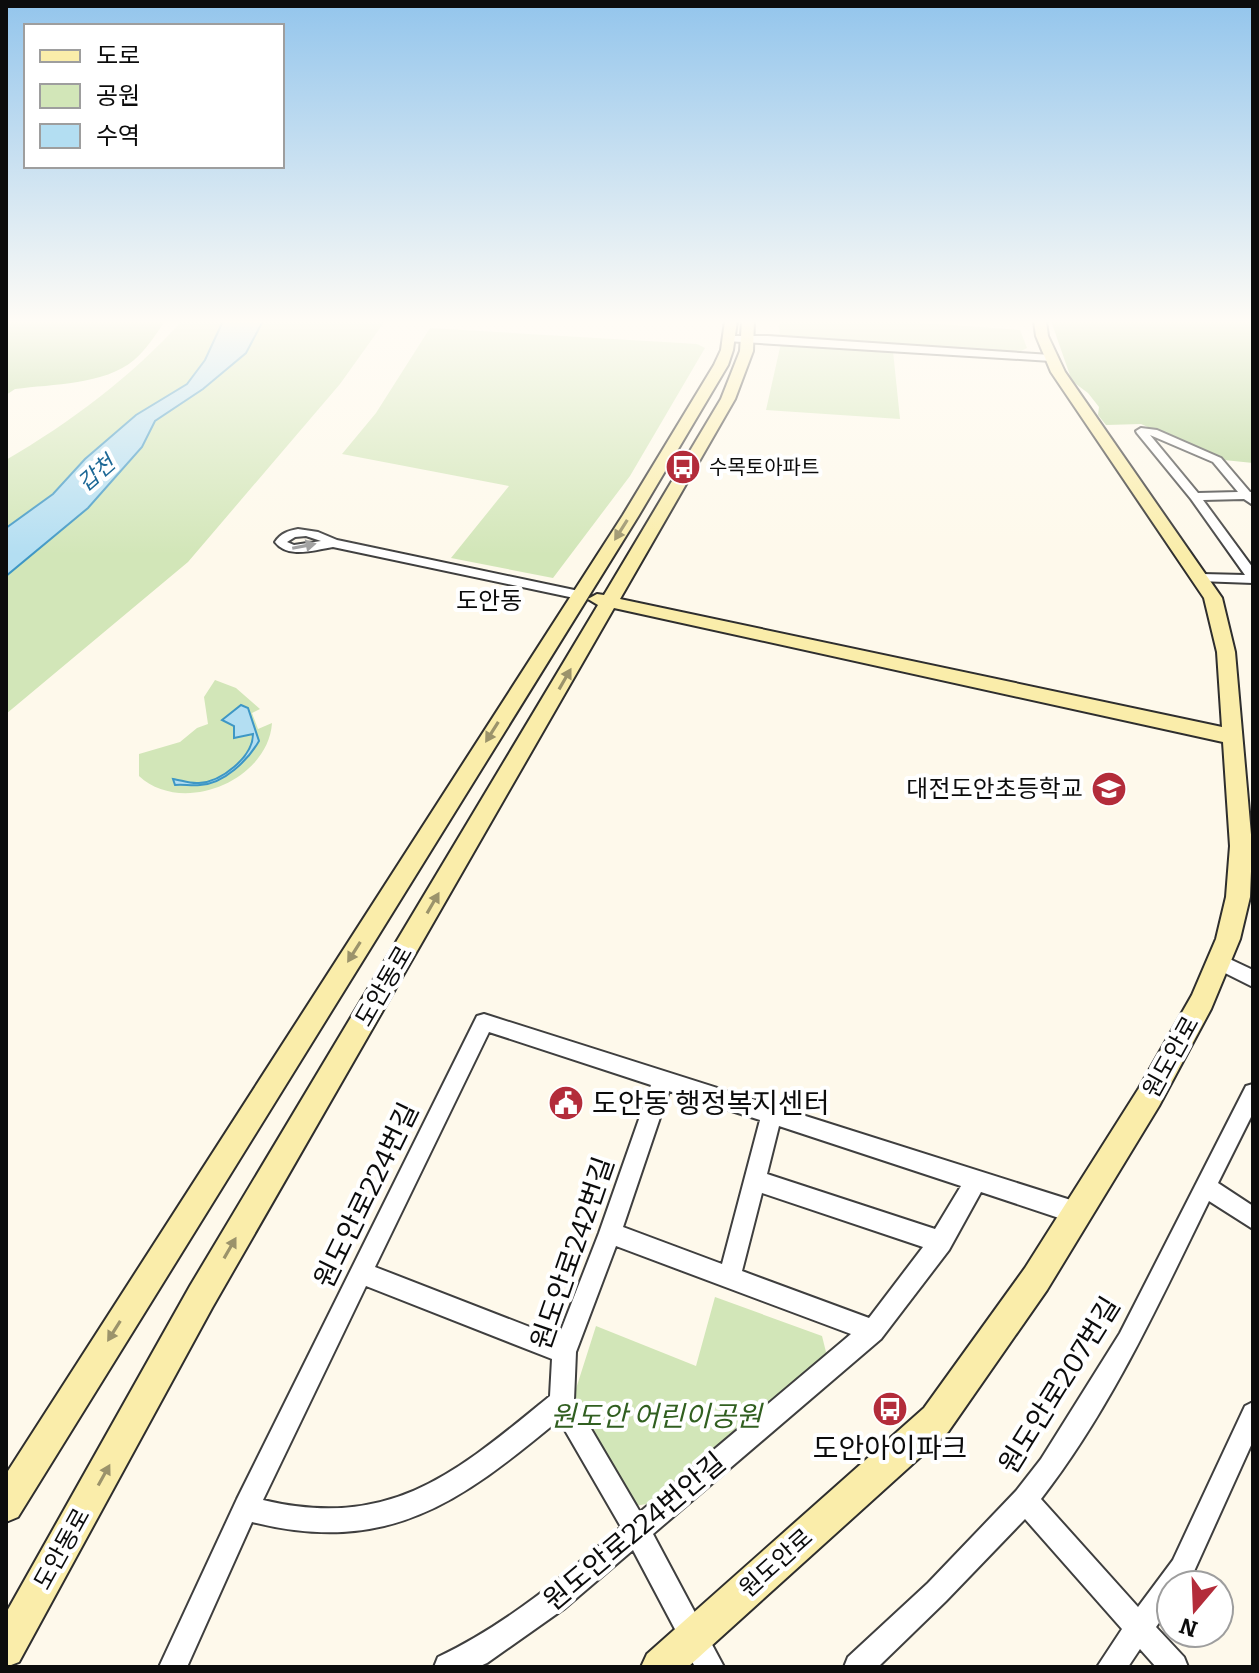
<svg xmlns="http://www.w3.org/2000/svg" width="1259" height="1673" font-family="Bitter,'Noto Sans KR',serif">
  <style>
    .green { fill: #d2e6b8 }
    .forest { fill: #b7d698 }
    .water { fill: #b3def2; stroke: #3e97c5; stroke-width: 2 }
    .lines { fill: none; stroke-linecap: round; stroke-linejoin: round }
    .street-casing { stroke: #3f3f3f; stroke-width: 4 }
    .secondary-casing { stroke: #2e2e2e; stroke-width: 4 }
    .street { fill: #fff; fill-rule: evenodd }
    .secondary { fill: #faedaa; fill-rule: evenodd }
    .oneway { fill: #9b936b }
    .oneway2 { fill: #9e9e9e }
    .labels { text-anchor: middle; stroke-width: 8; stroke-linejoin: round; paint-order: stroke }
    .far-poi-label { font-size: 20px; fill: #0c0c0c; stroke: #fff; text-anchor: start }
    .far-water-label { font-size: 22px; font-style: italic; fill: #1d6896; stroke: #fff }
    .far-quarter-label { font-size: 24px; fill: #0c0c0c; stroke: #fff }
    .poi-label { font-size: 24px; fill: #0c0c0c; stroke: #fff; text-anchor: end }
    .street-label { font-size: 24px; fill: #0c0c0c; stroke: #fff }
    .near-poi-label { font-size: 28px; fill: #0c0c0c; stroke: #fff; text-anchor: start }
    .near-street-label { font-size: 28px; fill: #0c0c0c; stroke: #fff }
    .near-park-label { font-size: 28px; font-style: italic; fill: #315f20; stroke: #fff }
  </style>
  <rect width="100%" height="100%" fill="#fef9eb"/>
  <!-- green -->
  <path class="green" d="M 182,321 L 223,321 L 205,360 L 187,384 L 136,415 L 85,459 L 53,494 L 6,528 L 6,460 C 71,422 131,377 182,321 Z
    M 263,321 L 385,321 L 340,384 L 188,562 L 6,714 L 6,576 L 88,508 L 142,447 L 155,421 L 203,389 L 246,353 Z
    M 779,321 L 898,321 L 1020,330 L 1027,348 L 1019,352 L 780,336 Z
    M 430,328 L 697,344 L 705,348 L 630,476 L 553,578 L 451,558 L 509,486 L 342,454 L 376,413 Z
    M 781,343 L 893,351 L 900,419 L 766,410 Z
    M 215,680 L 236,688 L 260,709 L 252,713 L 258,729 L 272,723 C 268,781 182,816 139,776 L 139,754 L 180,742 L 197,728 L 208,724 L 204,697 Z
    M 715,1297 L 822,1336 L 827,1356 L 652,1503 L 635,1506 L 574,1395 L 596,1326 L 696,1366 Z"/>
  <!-- forest -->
  <path class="forest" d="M 6,321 L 165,321 C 156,334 146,350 134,360 C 104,385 53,384 15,389 L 6,395 Z
    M 1051,321 L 1253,321 L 1253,463 L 1224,460 L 1141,424 L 1106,425 L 1098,415 L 1099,407 L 1088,393 L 1072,381 Z"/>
  <!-- water -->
  <path class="water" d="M 223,321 L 263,321 L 246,353 L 203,389 L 155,421 L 142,447 L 88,508 L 6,576 L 6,528 L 53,494 L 85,459 L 136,415 L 187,384 L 205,360 Z
    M 241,705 L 248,708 L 259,741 C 248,760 224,784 200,785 C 191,786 183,784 175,785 L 173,779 C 181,780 190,784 199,783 C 221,782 253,757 253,734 L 234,738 L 234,726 L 222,720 Z"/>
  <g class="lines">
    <defs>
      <path id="street" d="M 729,336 L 768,336 L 1051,355 L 1056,358 L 1051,361 L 726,341 L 726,337 Z
        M 1141,428 L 1157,430 L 1221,458 L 1250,492 L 1253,492 L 1253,505 L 1244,499 L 1203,500 L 1253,568 L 1253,583 L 1198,581 L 1198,575 L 1202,574 L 1245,575 L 1191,499 L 1137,433 L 1136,431 ZM 1150,435 L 1213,462 L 1238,492 L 1198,493 Z
        M 298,529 L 318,532 L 337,540 L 579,591 L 585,595 L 579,599 L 333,547 C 314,550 288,559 275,542 C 281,533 288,531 298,529 ZM 306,536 L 321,541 L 294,545 L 287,542 L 295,537 Z
        M 1219,954 L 1253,970 L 1253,987 L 1213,967 L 1210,962 L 1213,957 Z
        M 484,1014 L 1077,1202 L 1084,1206 L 1088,1213 L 1084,1220 L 1077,1224 L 981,1192 L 949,1250 L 881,1339 L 653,1534 L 724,1667 L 695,1667 L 633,1550 L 565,1608 L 487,1663 L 478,1667 L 434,1667 L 438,1657 C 506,1625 564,1576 621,1527 L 559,1420 C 460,1502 388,1556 252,1522 L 187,1667 L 159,1667 L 237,1499 L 477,1016 ZM 489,1032 L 651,1085 L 599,1233 L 558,1338 L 375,1267 ZM 669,1091 L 760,1120 L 722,1264 L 623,1227 ZM 779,1126 L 961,1186 L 935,1229 L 767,1174 ZM 762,1193 L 923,1247 L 869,1318 L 742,1271 ZM 616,1246 L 851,1334 L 640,1512 L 574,1400 L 576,1352 ZM 366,1286 L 552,1359 L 550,1396 C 458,1471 392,1531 263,1500 Z
        M 1253,1084 L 1253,1113 L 1218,1183 L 1253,1206 L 1253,1229 L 1209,1201 C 1159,1303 1111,1409 1041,1499 L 1138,1607 L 1173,1560 L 1245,1406 L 1253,1402 L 1253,1441 L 1191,1578 L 1186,1585 L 1171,1585 L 1171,1606 L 1156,1627 L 1184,1657 L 1188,1667 L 1156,1667 L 1140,1649 L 1128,1667 L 1097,1667 L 1122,1629 L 1025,1519 L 946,1601 L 878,1667 L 844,1667 L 848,1657 L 928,1583 L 1016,1491 L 1041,1459 L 1120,1333 L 1246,1086 Z"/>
      <path id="secondary" d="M 725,321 L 737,321 L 733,350 L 728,365 L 639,515 L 18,1517 L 6,1522 L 6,1474 L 623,515 L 714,365 L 721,350 Z
        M 742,321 L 754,321 L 753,351 L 735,399 L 620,599 L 1222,727 L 1217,652 L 1204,598 L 1051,372 L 1036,336 L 1034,321 L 1046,321 L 1048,336 L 1065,372 L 1222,598 L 1235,652 L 1252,846 L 1250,897 L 1240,939 L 1211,1009 L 1159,1106 L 1047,1290 L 948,1432 L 688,1667 L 641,1667 L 647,1654 L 924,1408 L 1025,1268 L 1139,1088 L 1192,995 L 1216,939 L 1226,897 L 1230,846 L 1223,742 L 614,608 L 212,1308 L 19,1662 L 6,1667 L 6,1613 L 190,1286 L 598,605 L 588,599 L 597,594 L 604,595 L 721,399 L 740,351 Z"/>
    </defs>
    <!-- street casing -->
    <use href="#street" class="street-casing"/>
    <!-- secondary casing -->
    <use href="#secondary" class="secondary-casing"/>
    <!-- street -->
    <use href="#street" class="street"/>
    <!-- secondary -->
    <use href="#secondary" class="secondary"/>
  </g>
  <!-- one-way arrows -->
  <defs><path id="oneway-solid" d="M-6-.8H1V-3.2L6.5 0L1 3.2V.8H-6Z" transform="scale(2)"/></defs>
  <g class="oneway">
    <use href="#oneway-solid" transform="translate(621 530) rotate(122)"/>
    <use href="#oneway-solid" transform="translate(565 679) rotate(-60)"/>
    <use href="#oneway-solid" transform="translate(492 732) rotate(122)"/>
    <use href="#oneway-solid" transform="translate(433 903) rotate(-60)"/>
    <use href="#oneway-solid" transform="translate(354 952) rotate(122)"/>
    <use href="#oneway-solid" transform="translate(230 1248) rotate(-60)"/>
    <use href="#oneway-solid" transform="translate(114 1331) rotate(122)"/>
    <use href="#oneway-solid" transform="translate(104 1475) rotate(-61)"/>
  </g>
  <use class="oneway2" href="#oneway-solid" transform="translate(304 546) rotate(-11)"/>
  <!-- sky -->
  <linearGradient id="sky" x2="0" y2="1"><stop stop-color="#93c5ec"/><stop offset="0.58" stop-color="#fffcf6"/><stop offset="1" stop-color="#fffcf6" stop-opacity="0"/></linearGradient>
  <rect width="1259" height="555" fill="url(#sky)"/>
  <!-- icons -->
  <defs>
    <symbol id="bus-disc" viewBox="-11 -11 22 22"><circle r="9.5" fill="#b32c3a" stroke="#fff"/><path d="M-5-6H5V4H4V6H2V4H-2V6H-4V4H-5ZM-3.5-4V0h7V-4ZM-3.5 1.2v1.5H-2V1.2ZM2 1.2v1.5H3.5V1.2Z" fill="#fff"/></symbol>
    <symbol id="school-disc" viewBox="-11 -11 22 22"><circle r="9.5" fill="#b32c3a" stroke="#fff"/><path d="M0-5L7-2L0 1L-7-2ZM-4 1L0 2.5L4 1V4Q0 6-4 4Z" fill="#fff"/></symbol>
    <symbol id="civic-disc" viewBox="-11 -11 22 22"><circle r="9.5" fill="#b32c3a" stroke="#fff"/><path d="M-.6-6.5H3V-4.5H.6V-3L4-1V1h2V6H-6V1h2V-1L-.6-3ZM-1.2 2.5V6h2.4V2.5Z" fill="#fff"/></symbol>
  </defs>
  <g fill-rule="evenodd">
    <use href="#bus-disc" x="663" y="447" width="40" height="40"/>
    <use href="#school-disc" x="1089" y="769" width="40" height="40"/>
    <use href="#civic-disc" x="546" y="1083" width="40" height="40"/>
    <use href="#bus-disc" x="870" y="1389" width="40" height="40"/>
  </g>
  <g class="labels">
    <!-- far-poi labels -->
    <g class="far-poi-label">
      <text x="709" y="474">수목토아파트</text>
    </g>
    <!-- far-water labels -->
    <g class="far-water-label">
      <text transform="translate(96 473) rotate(-41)" y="8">갑천</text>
    </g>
    <!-- far-quarter labels -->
    <g class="far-quarter-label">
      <text x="489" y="609">도안동</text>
    </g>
    <!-- poi labels -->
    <g class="poi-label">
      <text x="1083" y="797">대전도안초등학교</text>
    </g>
    <!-- street labels -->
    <g class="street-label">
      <text transform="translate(384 986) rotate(-60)" y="8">도안동로</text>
      <text transform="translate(1171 1057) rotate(-61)" y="8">원도안로</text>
      <text transform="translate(62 1549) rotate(-61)" y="8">도안동로</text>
      <text transform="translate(776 1563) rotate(-42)" y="8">원도안로</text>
    </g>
    <!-- near-poi labels -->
    <g class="near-poi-label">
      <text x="592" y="1113">도안동 행정복지센터</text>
      <text x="890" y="1458" text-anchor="middle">도안아이파크</text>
    </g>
    <!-- near-street labels -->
    <g class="near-street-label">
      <text transform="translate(366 1195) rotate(-64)" y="10">원도안로224번길</text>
      <text transform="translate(572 1253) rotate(-71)" y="10">원도안로242번길</text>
      <text transform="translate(1059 1385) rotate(-58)" y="10">원도안로207번길</text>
      <text transform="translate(634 1531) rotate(-40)" y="10">원도안로224번안길</text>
    </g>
    <!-- near-park labels -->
    <g class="near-park-label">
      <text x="656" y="1426">원도안 어린이공원</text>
    </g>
  </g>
  <!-- border -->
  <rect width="1259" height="1673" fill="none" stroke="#0c0c0c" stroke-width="16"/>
  <!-- legend -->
  <rect x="24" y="24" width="260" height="144" fill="#ffffff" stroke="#9e9e9e" stroke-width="2"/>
  <rect x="40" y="50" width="40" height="12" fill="#faedaa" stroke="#9e9e9e" stroke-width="2"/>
  <text x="96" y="64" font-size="24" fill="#0c0c0c">도로</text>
  <rect x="40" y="84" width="40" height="24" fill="#d2e6b8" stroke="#9e9e9e" stroke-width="2"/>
  <text x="96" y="104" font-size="24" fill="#0c0c0c">공원</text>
  <rect x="40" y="124" width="40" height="24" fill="#b3def2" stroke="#9e9e9e" stroke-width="2"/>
  <text x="96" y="144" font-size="24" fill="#0c0c0c">수역</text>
  <!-- north arrow -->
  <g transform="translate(1195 1609) rotate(199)"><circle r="38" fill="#ffffff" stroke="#9e9e9e" stroke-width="2"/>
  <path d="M0-6L14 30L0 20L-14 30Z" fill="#b32c3a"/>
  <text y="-12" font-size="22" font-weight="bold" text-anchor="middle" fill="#0c0c0c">N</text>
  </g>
</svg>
